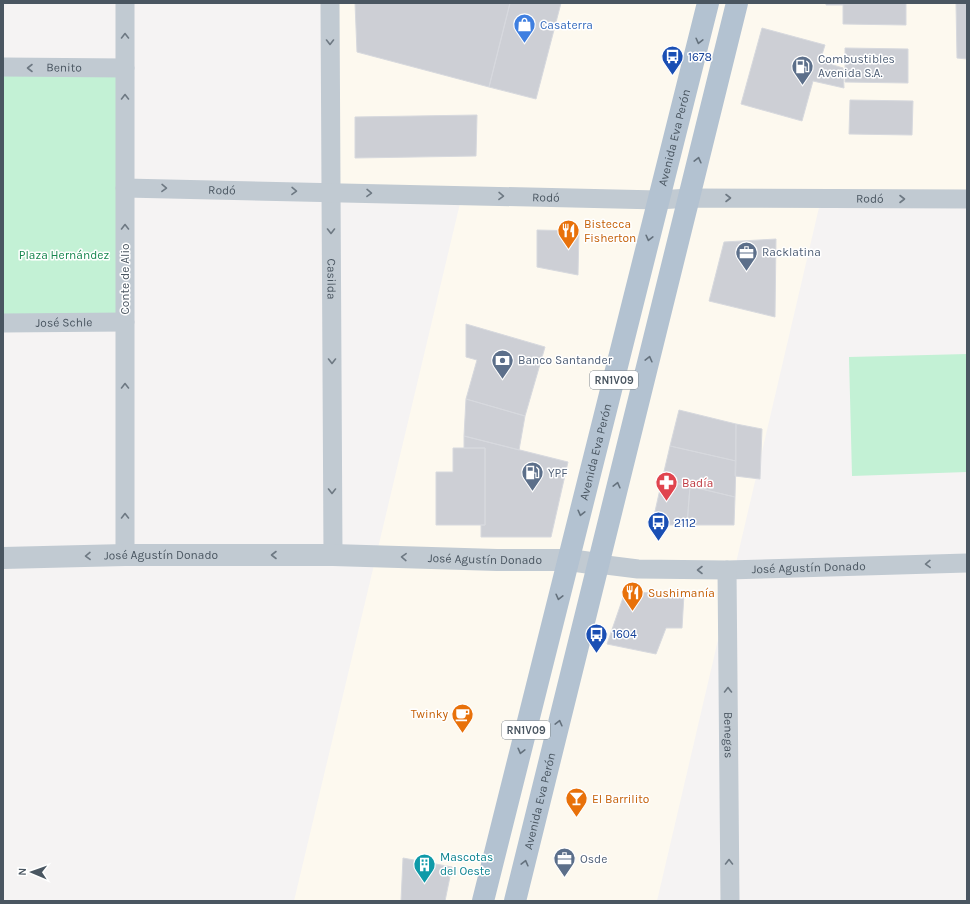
<svg xmlns="http://www.w3.org/2000/svg" width="970" height="904" font-family="Karla,sans-serif">
  <style>
    .commercial { fill: #fdf9ef }
    .green { fill: #c3f1d5 }
    .building { fill: #cdcfd5; stroke: #d7d9de }
    .lines { fill: none; stroke-linecap: round; stroke-linejoin: round }
    .minor { stroke: #c1cad2; stroke-width: 19 }
    .tertiary { stroke: #c1cad2; stroke-width: 22 }
    .primary { stroke: #b3c2d1; stroke-width: 22 }
    .oneway { stroke: #6e7983 }
    .oneway2 { stroke: #64717d }
    .labels { text-anchor: middle; stroke-width: 3; stroke-linejoin: round; paint-order: stroke }
    .shield { fill: #fff; stroke: #808990; stroke-width: 1 }
    .shield-label { font-size: 11px; font-weight: bold; fill: #4a5661 }
    .shop-label { font-size: 12px; fill: #366cbe; stroke: #fff; text-anchor: start }
    .transit-label { font-size: 12px; fill: #164399; stroke: #fff; text-anchor: start }
    .service-label { font-size: 12px; fill: #4e5e75; stroke: #fff; text-anchor: start }
    .street-label { font-size: 12px; fill: #4a5661; stroke: #fff }
    .food-label { font-size: 12px; fill: #c56008; stroke: #fff; text-anchor: start }
    .park-label { font-size: 12px; fill: #17864f; stroke: #fff }
    .health-label { font-size: 12px; fill: #be3a42; stroke: #fff; text-anchor: start }
    .culture-label { font-size: 12px; fill: #0d838f; stroke: #fff; text-anchor: start }
  </style>
  <rect width="100%" height="100%" fill="#f5f3f3"/>
  <!-- commercial -->
  <path class="commercial" d="M 330,3 L 967,3 L 967,199 L 821,199 L 657,901 L 294,901 L 462,195 L 330,192 Z"/>
  <!-- green -->
  <path class="green" d="M 3,67 L 125,68 L 125,322 L 3,323 Z
    M 967,354 L 967,472 L 852,476 L 849,357 Z"/>
  <!-- building -->
  <path class="building" d="M 355,3 L 510,3 L 489,87 L 357,52 Z
    M 510,3 L 561,3 L 536,99 L 489,87 Z
    M 826,3 L 906,3 L 906,25 L 843,24 L 843,5 L 826,5 Z
    M 956,3 L 967,3 L 967,59 L 957,58 Z
    M 762,28 L 825,45 L 820,61 L 843,68 L 844,88 L 813,81 L 802,121 L 741,104 Z
    M 845,48 L 908,49 L 908,83 L 845,82 Z
    M 850,100 L 913,101 L 912,135 L 849,134 Z
    M 477,115 L 476,156 L 355,158 L 355,117 Z
    M 537,230 L 579,231 L 578,275 L 537,267 Z
    M 776,239 L 775,317 L 709,301 L 724,242 Z
    M 466,324 L 545,347 L 525,416 L 466,399 L 477,360 L 466,357 Z
    M 466,399 L 525,416 L 519,450 L 464,436 Z
    M 679,410 L 736,424 L 736,461 L 670,446 Z
    M 736,424 L 762,429 L 760,479 L 735,476 Z
    M 464,436 L 568,462 L 551,537 L 481,537 L 481,525 L 485,525 L 485,448 L 464,448 Z
    M 670,446 L 736,461 L 735,497 L 662,480 Z
    M 453,448 L 485,448 L 485,525 L 436,525 L 436,472 L 453,472 Z
    M 662,480 L 690,486 L 687,525 L 652,525 Z
    M 690,486 L 735,497 L 734,525 L 687,525 Z
    M 625,592 L 684,594 L 682,628 L 666,628 L 656,654 L 607,644 Z
    M 403,858 L 452,867 L 445,901 L 401,901 Z"/>
  <g class="lines">
    <!-- minor -->
    <g class="minor">
      <path id="s1" d="M 330,3 L 333,555"/>
      <path id="s2" d="M 3,67 L 125,68"/>
      <path id="s3" d="M 125,188 L 659,200 L 689,198 L 967,199"/>
      <path id="s4" d="M 3,323 L 125,322"/>
      <path d="M 125,555 L 125,3"/>
      <path id="s5" d="M 598,564 L 638,569 L 727,570 L 967,563"/>
      <path id="s6" d="M 727,570 L 730,901"/>
    </g>
    <!-- tertiary -->
    <path class="tertiary" id="s7" d="M 3,558 L 125,555 L 333,555 L 497,560 L 569,560 L 598,564"/>
    <!-- primary -->
    <g class="primary">
      <path id="s8" d="M 483,901 L 708,3"/>
      <path id="s9" d="M 515,901 L 737,3"/>
    </g>
  </g>
  <!-- one-way arrows -->
  <defs><path id="oneway-chevron" d="M-2-3.5L2.5 0L-2 3.5" fill="none" stroke-width="1.6" stroke-linecap="round" stroke-linejoin="round"/></defs>
  <g class="oneway">
    <use href="#oneway-chevron" transform="translate(125 36) rotate(-90)"/>
    <use href="#oneway-chevron" transform="translate(330 42) rotate(90)"/>
    <use href="#oneway-chevron" transform="translate(30 68) rotate(-180)"/>
    <use href="#oneway-chevron" transform="translate(125 97) rotate(-90)"/>
    <use href="#oneway-chevron" transform="translate(164 188) rotate(1)"/>
    <use href="#oneway-chevron" transform="translate(294 191) rotate(1)"/>
    <use href="#oneway-chevron" transform="translate(369 193) rotate(1)"/>
    <use href="#oneway-chevron" transform="translate(501 196) rotate(1)"/>
    <use href="#oneway-chevron" transform="translate(728 198)"/>
    <use href="#oneway-chevron" transform="translate(902 199)"/>
    <use href="#oneway-chevron" transform="translate(125 227) rotate(-90)"/>
    <use href="#oneway-chevron" transform="translate(331 231) rotate(90)"/>
    <use href="#oneway-chevron" transform="translate(332 361) rotate(90)"/>
    <use href="#oneway-chevron" transform="translate(125 386) rotate(-90)"/>
    <use href="#oneway-chevron" transform="translate(332 491) rotate(90)"/>
    <use href="#oneway-chevron" transform="translate(125 516) rotate(-90)"/>
    <use href="#oneway-chevron" transform="translate(274 555) rotate(-180)"/>
    <use href="#oneway-chevron" transform="translate(88 556) rotate(179)"/>
    <use href="#oneway-chevron" transform="translate(404 557) rotate(-178)"/>
    <use href="#oneway-chevron" transform="translate(928 564) rotate(178)"/>
    <use href="#oneway-chevron" transform="translate(700 570) rotate(-180)"/>
    <use href="#oneway-chevron" transform="translate(728 690) rotate(-90)"/>
    <use href="#oneway-chevron" transform="translate(729 862) rotate(-90)"/>
  </g>
  <g class="oneway2">
    <use href="#oneway-chevron" transform="translate(699 41) rotate(104)"/>
    <use href="#oneway-chevron" transform="translate(698 160) rotate(-76)"/>
    <use href="#oneway-chevron" transform="translate(649 238) rotate(104)"/>
    <use href="#oneway-chevron" transform="translate(649 359) rotate(-76)"/>
    <use href="#oneway-chevron" transform="translate(617 485) rotate(-76)"/>
    <use href="#oneway-chevron" transform="translate(581 513) rotate(104)"/>
    <use href="#oneway-chevron" transform="translate(559 597) rotate(104)"/>
    <use href="#oneway-chevron" transform="translate(559 723) rotate(-76)"/>
    <use href="#oneway-chevron" transform="translate(521 751) rotate(104)"/>
    <use href="#oneway-chevron" transform="translate(525 863) rotate(-76)"/>
  </g>
  <!-- icons -->
  <defs>
    <symbol id="shop-pin" viewBox="-11 -11 22 30"><path d="M0 17L-7.5 6A9.5 9.5 0 1 1 7.5 6Z" fill="#3f7fe0" stroke="#fff"/><path d="M-5-2.5h2.3a2.7 3.5 0 0 1 5.4 0H5L5.5 6h-11ZM-1.5-2.5h3a1.5 2.3 0 0 0-3 0Z" fill="#fff"/></symbol>
    <symbol id="bus-pin" viewBox="-11 -11 22 30"><path d="M0 17L-7.5 6A9.5 9.5 0 1 1 7.5 6Z" fill="#1a4fb4" stroke="#fff"/><path d="M-5-6H5V4H4V6H2V4H-2V6H-4V4H-5ZM-3.5-4V0h7V-4ZM-3.5 1.2v1.5H-2V1.2ZM2 1.2v1.5H3.5V1.2Z" fill="#fff"/></symbol>
    <symbol id="fuel-pin" viewBox="-11 -11 22 30"><path d="M0 17L-7.5 6A9.5 9.5 0 1 1 7.5 6Z" fill="#5c6f8a" stroke="#fff"/><path d="M-5.5-6h7V0h2V4h1.3V-2.5L3-4.5l.8-.8L6-3V5H2.5V1h-1V6h-7ZM-4.2-4.7v3.2H.2V-4.7Z" fill="#fff"/></symbol>
    <symbol id="restaurant-pin" viewBox="-11 -11 22 30"><path d="M0 17L-7.5 6A9.5 9.5 0 1 1 7.5 6Z" fill="#e8710a" stroke="#fff"/><path d="M-5-6h1v4h1v-4h1v4h1v-4h1v5L-1.5 .5V6h-2V.5L-5-1ZM5-6V6H3V1.5H1.5Q1.5-4 5-6Z" fill="#fff"/></symbol>
    <symbol id="office-pin" viewBox="-11 -11 22 30"><path d="M0 17L-7.5 6A9.5 9.5 0 1 1 7.5 6Z" fill="#5c6f8a" stroke="#fff"/><path d="M-6-3h4V-5.5h4V-3h4V5H-6ZM-1-4.5V-3h2v-1.5ZM-6 0V1H6V0Z" fill="#fff"/></symbol>
    <symbol id="bank-pin" viewBox="-11 -11 22 30"><path d="M0 17L-7.5 6A9.5 9.5 0 1 1 7.5 6Z" fill="#5c6f8a" stroke="#fff"/><path d="M-6-4H6V4H-6ZM0-2.3a2.3 2.3 0 1 0 0 4.6a2.3 2.3 0 1 0 0-4.6Z" fill="#fff"/></symbol>
    <symbol id="pharmacy-pin" viewBox="-11 -11 22 30"><path d="M0 17L-7.5 6A9.5 9.5 0 1 1 7.5 6Z" fill="#e0444e" stroke="#fff"/><path d="M-2-6h4v4h4v4h-4v4h-4v-4h-4v-4h4Z" fill="#fff"/></symbol>
    <symbol id="cafe-pin" viewBox="-11 -11 22 30"><path d="M0 17L-7.5 6A9.5 9.5 0 1 1 7.5 6Z" fill="#e8710a" stroke="#fff"/><path d="M-5.5-4.5H6V0H3Q3 3.5 0 3.5H-2.5Q-5.5 3.5-5.5 0ZM3-3.2v2h1.7v-2ZM-6 4.5H4V6H-6Z" fill="#fff"/></symbol>
    <symbol id="bar-pin" viewBox="-11 -11 22 30"><path d="M0 17L-7.5 6A9.5 9.5 0 1 1 7.5 6Z" fill="#e8710a" stroke="#fff"/><path d="M-6-5H6L.8 .8V4.5H3.5V6h-7V4.5H-.8V.8Z" fill="#fff"/></symbol>
    <symbol id="building-pin" viewBox="-11 -11 22 30"><path d="M0 17L-7.5 6A9.5 9.5 0 1 1 7.5 6Z" fill="#0f9aa8" stroke="#fff"/><path d="M-4-6H4V6H1V3H-1V6H-4ZM-2.5-4.3h1.7v1.8h-1.7ZM.8-4.3h1.7v1.8H.8ZM-2.5-1h1.7V.8h-1.7ZM.8-1h1.7V.8H.8Z" fill="#fff"/></symbol>
  </defs>
  <g fill-rule="evenodd">
    <use href="#shop-pin" x="512" y="12" width="25" height="34"/>
    <use href="#bus-pin" x="660" y="44" width="25" height="34"/>
    <use href="#fuel-pin" x="790" y="54" width="25" height="34"/>
    <use href="#restaurant-pin" x="556" y="218" width="25" height="34"/>
    <use href="#office-pin" x="734" y="240" width="25" height="34"/>
    <use href="#bank-pin" x="490" y="348" width="25" height="34"/>
    <use href="#fuel-pin" x="520" y="460" width="25" height="34"/>
    <use href="#pharmacy-pin" x="654" y="470" width="25" height="34"/>
    <use href="#bus-pin" x="646" y="510" width="25" height="34"/>
    <use href="#restaurant-pin" x="620" y="580" width="25" height="34"/>
    <use href="#bus-pin" x="584" y="622" width="25" height="34"/>
    <use href="#cafe-pin" x="450" y="702" width="25" height="34"/>
    <use href="#bar-pin" x="564" y="786" width="25" height="34"/>
    <use href="#office-pin" x="552" y="846" width="25" height="34"/>
    <use href="#building-pin" x="412" y="852" width="25" height="34"/>
  </g>
  <g class="labels">
    <!-- shield labels -->
    <g class="shield">
      <rect x="590" y="371" width="48" height="18" rx="3"/>
      <rect x="502" y="721" width="48" height="18" rx="3"/>
    </g>
    <g class="shield-label">
      <text x="614" y="384">RN1V09</text>
      <text x="526" y="734">RN1V09</text>
    </g>
    <!-- shop labels -->
    <g class="shop-label">
      <text x="540" y="29">Casaterra</text>
    </g>
    <!-- transit labels -->
    <g class="transit-label">
      <text x="688" y="61">1678</text>
      <text x="674" y="527">2112</text>
      <text x="612" y="638">1604</text>
    </g>
    <!-- service labels -->
    <g class="service-label">
      <text x="818" y="63">Combustibles<tspan x="818" dy="14">Avenida S.A.</tspan></text>
      <text x="762" y="256">Racklatina</text>
      <text x="518" y="364">Banco Santander</text>
      <text x="548" y="477">YPF</text>
      <text x="580" y="863">Osde</text>
    </g>
    <!-- street labels -->
    <g class="street-label">
      <text dy="4" stroke="none"><textPath href="#s2" startOffset="61">Benito</textPath></text>
      <text dy="4" stroke="none"><textPath href="#s8" startOffset="787">Avenida Eva Perón</textPath></text>
      <text dy="4" stroke="none"><textPath href="#s3" startOffset="97">Rodó</textPath></text>
      <text dy="4" stroke="none"><textPath href="#s3" startOffset="421">Rodó</textPath></text>
      <text dy="4" stroke="none"><textPath href="#s3" startOffset="745">Rodó</textPath></text>
      <text transform="translate(125 279) rotate(-90)" y="4">Conte de Alio</text>
      <text dy="4" stroke="none"><textPath href="#s1" startOffset="276">Casilda</textPath></text>
      <text dy="4" stroke="none"><textPath href="#s4" startOffset="61">José Schle</textPath></text>
      <text dy="4" stroke="none"><textPath href="#s8" startOffset="463">Avenida Eva Perón</textPath></text>
      <text dy="4" stroke="none"><textPath href="#s7" startOffset="158">José Agustín Donado</textPath></text>
      <text dy="4" stroke="none"><textPath href="#s7" startOffset="482">José Agustín Donado</textPath></text>
      <text dy="4" stroke="none"><textPath href="#s5" startOffset="211">José Agustín Donado</textPath></text>
      <text dy="4" stroke="none"><textPath href="#s6" startOffset="165">Benegas</textPath></text>
      <text dy="4" stroke="none"><textPath href="#s9" startOffset="103">Avenida Eva Perón</textPath></text>
    </g>
    <!-- food labels -->
    <g class="food-label">
      <text x="584" y="228">Bistecca<tspan x="584" dy="14">Fisherton</tspan></text>
      <text x="648" y="597">Sushimanía</text>
      <text x="448" y="718" text-anchor="end">Twinky</text>
      <text x="592" y="803">El Barrilito</text>
    </g>
    <!-- park labels -->
    <g class="park-label">
      <text x="64" y="259">Plaza Hernández</text>
    </g>
    <!-- health labels -->
    <g class="health-label">
      <text x="682" y="487">Badía</text>
    </g>
    <!-- culture labels -->
    <g class="culture-label">
      <text x="440" y="861">Mascotas<tspan x="440" dy="14">del Oeste</tspan></text>
    </g>
  </g>
  <!-- border -->
  <rect width="970" height="904" fill="none" stroke="#4a5661" stroke-width="8"/>
  <!-- north arrow -->
  <g transform="translate(32 872) rotate(272)" stroke="#ffffff" stroke-width="3" paint-order="stroke">
  <path d="M0-3L7 15L0 10L-7 15Z" fill="#4a5661"/>
  <text y="-6" font-size="11" font-weight="bold" text-anchor="middle" fill="#4a5661">N</text>
  </g>
</svg>
